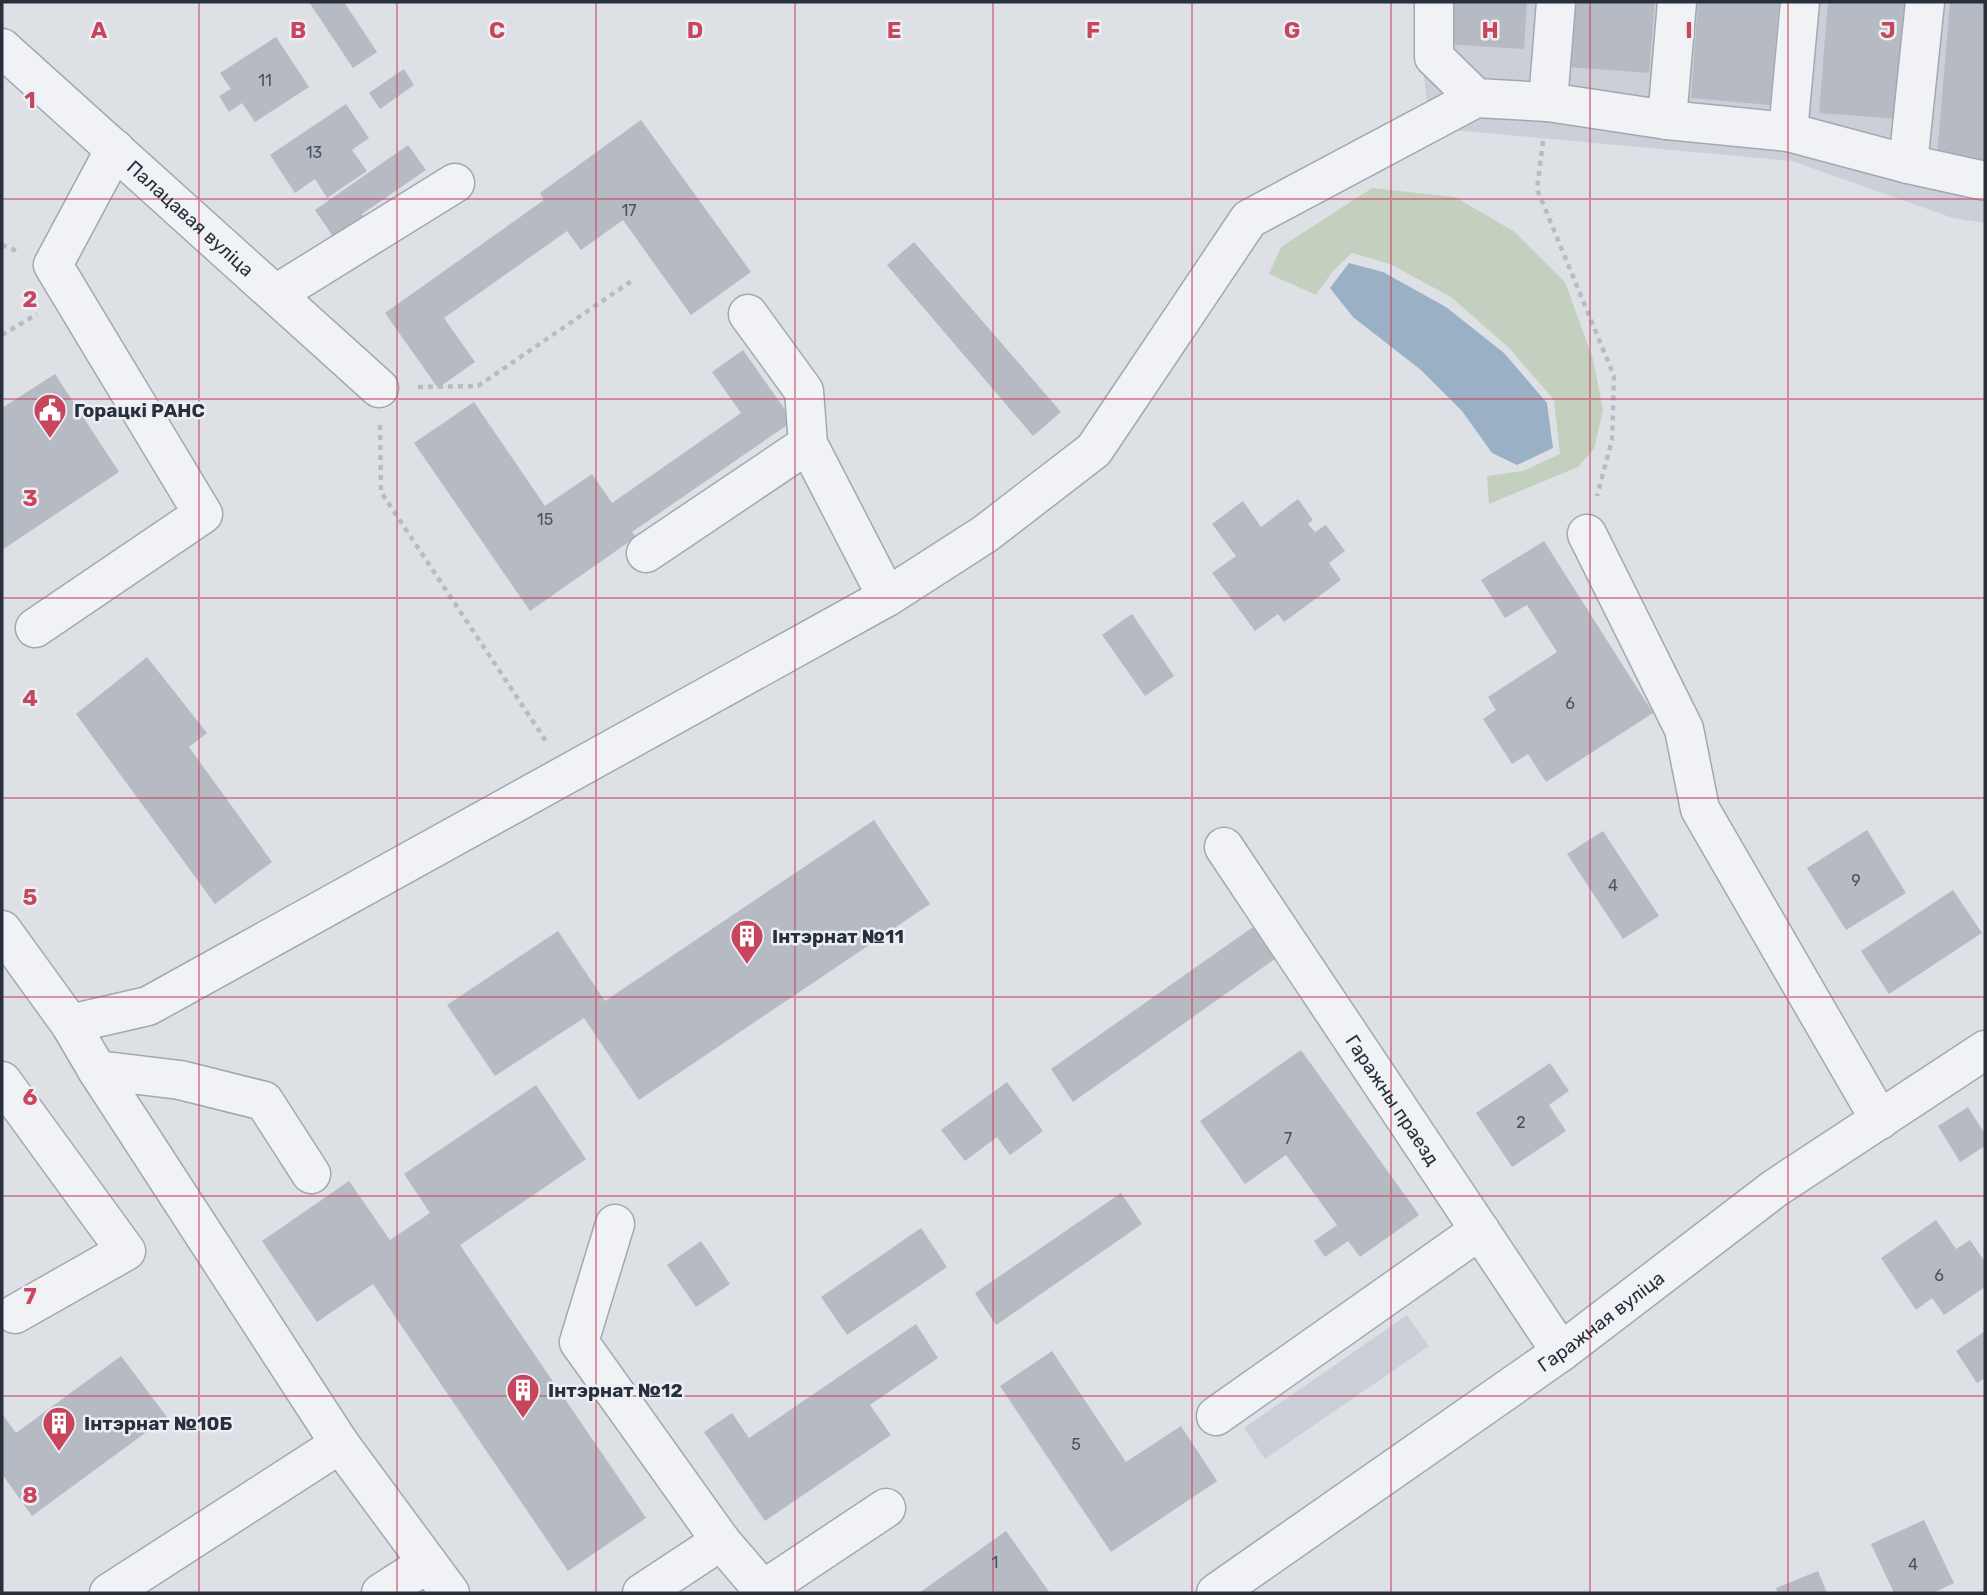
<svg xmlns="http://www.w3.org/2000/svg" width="1987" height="1595" font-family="Rubik,sans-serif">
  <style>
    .built { fill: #cbd0d8 }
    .green { fill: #c4d0bf }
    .water { fill: #99b0c5 }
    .building { fill: #b5bac3 }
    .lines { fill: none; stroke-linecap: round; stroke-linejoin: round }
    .minor-casing { stroke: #a3a8b0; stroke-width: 41 }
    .path { stroke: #b8bcc1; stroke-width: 4.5; stroke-dasharray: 5 5; stroke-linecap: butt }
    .minor { stroke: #f0f2f5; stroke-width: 38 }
    .grid { fill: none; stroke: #c7465e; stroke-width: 2; stroke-opacity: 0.55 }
    .labels { text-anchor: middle; stroke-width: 5; stroke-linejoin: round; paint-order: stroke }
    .number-label { font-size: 16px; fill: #4a525e }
    .street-label { font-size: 19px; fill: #27303c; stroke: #ecf0f4 }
    .poi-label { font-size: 19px; font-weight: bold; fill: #27303c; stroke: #ecf0f4; text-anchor: start }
    .grid-label { font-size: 23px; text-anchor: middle; font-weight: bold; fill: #c7465e; stroke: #ecf0f4; stroke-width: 5; stroke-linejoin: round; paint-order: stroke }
  </style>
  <rect width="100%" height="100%" fill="#dde1e6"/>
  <!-- built -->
  <path class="built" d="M 1415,2 L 1985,2 L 1985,223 L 1953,218 L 1792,161 L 1430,128 Z
    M 1407,1315 L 1429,1346 L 1265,1459 L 1244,1428 Z"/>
  <!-- green -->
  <path class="green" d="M 1372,188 L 1455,197 L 1515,232 L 1565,282 L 1593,359 L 1603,410 L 1594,449 L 1578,467 L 1489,504 L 1487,476 L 1523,471 L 1560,454 L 1554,400 L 1509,348 L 1451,297 L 1390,264 L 1352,253 L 1333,271 L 1316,295 L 1269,274 L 1281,247 Z"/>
  <!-- water -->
  <path class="water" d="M 1349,263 L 1383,272 L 1446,307 L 1504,353 L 1547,403 L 1553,448 L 1517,465 L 1492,453 L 1462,411 L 1421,370 L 1353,317 L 1330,288 Z"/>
  <!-- building -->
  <path class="building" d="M 309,2 L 344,2 L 377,52 L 353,68 Z
    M 1447,2 L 1527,2 L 1524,49 L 1444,44 Z
    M 1574,2 L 1655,2 L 1649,73 L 1569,67 Z
    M 1698,2 L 1779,2 L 1770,105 L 1691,98 Z
    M 1828,2 L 1908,2 L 1898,119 L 1819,113 Z
    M 1950,2 L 1985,2 L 1985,171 L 1936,168 Z
    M 276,37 L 309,87 L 255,122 L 242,103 L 229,112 L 219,96 L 231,89 L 220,73 Z
    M 404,69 L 414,85 L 380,109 L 369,93 Z
    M 346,104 L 369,138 L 352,150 L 367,171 L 327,198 L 315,179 L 295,193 L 270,155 Z
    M 641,120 L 751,272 L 691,315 L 623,220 L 581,250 L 567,231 L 444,318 L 475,362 L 438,388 L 385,313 L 544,200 L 540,193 Z
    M 408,145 L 426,170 L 362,214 L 368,223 L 338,244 L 315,210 Z
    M 914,242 L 1061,412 L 1033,436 L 887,265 Z
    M 743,350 L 793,421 L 632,532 L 636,537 L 530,611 L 414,443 L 474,402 L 545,506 L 592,474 L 612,503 L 741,413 L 712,372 Z
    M 55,374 L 119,472 L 2,550 L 2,408 Z
    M 1298,499 L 1313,520 L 1308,524 L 1315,532 L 1326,525 L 1345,551 L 1329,563 L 1341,580 L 1284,622 L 1278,614 L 1255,631 L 1212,573 L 1236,556 L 1212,524 L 1243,501 L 1261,527 Z
    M 1544,541 L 1653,713 L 1546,782 L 1528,754 L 1512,764 L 1483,719 L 1496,710 L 1488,697 L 1557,652 L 1527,605 L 1505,618 L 1481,580 Z
    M 1132,614 L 1174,676 L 1145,696 L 1102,635 Z
    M 147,657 L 207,733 L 189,747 L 272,862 L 215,904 L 76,714 Z
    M 874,820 L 930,904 L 639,1100 L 584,1018 L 495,1076 L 447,1005 L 558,931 L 605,1001 Z
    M 1867,830 L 1906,893 L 1846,930 L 1807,868 Z
    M 1603,831 L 1659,916 L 1623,939 L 1567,854 Z
    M 1953,890 L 1982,933 L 1889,994 L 1861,951 Z
    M 1253,927 L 1275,959 L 1073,1102 L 1051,1069 Z
    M 1301,1050 L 1419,1215 L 1360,1257 L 1348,1241 L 1325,1257 L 1314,1241 L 1337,1225 L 1286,1155 L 1245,1184 L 1200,1121 Z
    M 1550,1063 L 1569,1091 L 1549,1105 L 1566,1131 L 1512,1167 L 1476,1113 Z
    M 1007,1082 L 1043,1131 L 1010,1155 L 997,1137 L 965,1161 L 941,1130 Z
    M 536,1085 L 586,1159 L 460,1245 L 646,1518 L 568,1571 L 373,1284 L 317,1322 L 262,1241 L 349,1181 L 390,1240 L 430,1213 L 404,1174 Z
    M 1968,1107 L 1985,1134 L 1985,1146 L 1960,1162 L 1938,1126 Z
    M 1121,1193 L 1142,1224 L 996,1325 L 975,1293 Z
    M 1936,1220 L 1956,1249 L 1970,1240 L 1985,1262 L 1985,1287 L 1944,1315 L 1932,1298 L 1916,1310 L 1881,1258 Z
    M 921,1228 L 947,1267 L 847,1335 L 821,1297 Z
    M 701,1241 L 730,1284 L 696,1307 L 667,1265 Z
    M 916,1324 L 938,1358 L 870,1405 L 891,1435 L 765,1521 L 704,1432 L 732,1413 L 749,1438 Z
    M 1985,1331 L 1985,1378 L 1977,1383 L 1956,1351 Z
    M 1052,1351 L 1126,1462 L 1181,1426 L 1217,1481 L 1111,1552 L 1000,1386 Z
    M 121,1356 L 167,1417 L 32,1516 L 2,1474 L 2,1414 L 16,1433 Z
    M 1924,1520 L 1954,1583 L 1933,1593 L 1894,1593 L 1871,1544 Z
    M 1006,1531 L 1050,1593 L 919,1593 Z
    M 1818,1571 L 1827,1593 L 1778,1593 L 1776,1588 Z"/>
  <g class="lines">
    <defs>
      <g id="minor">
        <path d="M 1434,2 L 1434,57 L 1476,98 L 1548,102 L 1667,120 L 1788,132 L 1908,164 L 1985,181"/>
        <path id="s1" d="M 2,48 L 379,388"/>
        <path d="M 1548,102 L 1556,2"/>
        <path d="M 1667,120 L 1677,2"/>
        <path d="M 1788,132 L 1800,2"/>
        <path d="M 1908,164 L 1925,2"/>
        <path d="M 276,294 L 455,183"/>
        <path d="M 748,314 L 804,391 L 808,444 L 887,597"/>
        <path d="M 1587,534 L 1684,729 L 1700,809 L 1880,1120"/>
        <path d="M 646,553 L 808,444"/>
        <path d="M 35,628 L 203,514 L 53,265 L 115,149"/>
        <path id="s2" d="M 1224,847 L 1561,1352"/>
        <path d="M 2,930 L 70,1024 L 97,1070 L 340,1444 L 450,1593"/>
        <path d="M 70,1024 L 148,1006 L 887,597 L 985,534 L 1094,450 L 1249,219 L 1476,98"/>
        <path d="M 97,1070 L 180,1080 L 264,1101 L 311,1174"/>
        <path d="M 2,1081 L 126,1251 L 15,1314"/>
        <path d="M 615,1224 L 579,1342 L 721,1541 L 763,1590 L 886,1508"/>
        <path d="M 1216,1416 L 1480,1230"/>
        <path d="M 109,1593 L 340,1444"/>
        <path d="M 381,1593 L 428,1563"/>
        <path d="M 642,1593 L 721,1541"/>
        <path id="s3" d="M 1216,1593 L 1561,1352 L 1774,1189 L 1985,1050"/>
      </g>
    </defs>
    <!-- minor casing -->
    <use href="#minor" class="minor-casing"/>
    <!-- path -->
    <path class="path" d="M 1543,141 L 1537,189 L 1614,376 L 1612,440 L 1597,496
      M 2,245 L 17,251
      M 2,335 L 37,314
      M 418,387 L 478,386 L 633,280
      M 380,425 L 381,492 L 546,741"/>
    <!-- minor -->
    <use href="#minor" class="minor"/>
  </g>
  <!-- grid -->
  <path class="grid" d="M 199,2 L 199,1593M 397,2 L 397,1593M 596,2 L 596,1593M 795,2 L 795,1593M 993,2 L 993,1593M 1192,2 L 1192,1593M 1391,2 L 1391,1593M 1590,2 L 1590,1593M 1788,2 L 1788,1593M 2,199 L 1985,199M 2,399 L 1985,399M 2,598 L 1985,598M 2,798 L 1985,798M 2,997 L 1985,997M 2,1196 L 1985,1196M 2,1396 L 1985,1396"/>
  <!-- icons -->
  <defs>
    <symbol id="civic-pin" viewBox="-11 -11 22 30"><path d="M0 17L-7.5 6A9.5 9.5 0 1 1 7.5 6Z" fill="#c7465e" stroke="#ecf0f4"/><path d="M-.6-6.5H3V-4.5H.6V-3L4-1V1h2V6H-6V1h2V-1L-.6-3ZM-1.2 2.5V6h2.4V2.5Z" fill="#fff"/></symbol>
    <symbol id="building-pin" viewBox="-11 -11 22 30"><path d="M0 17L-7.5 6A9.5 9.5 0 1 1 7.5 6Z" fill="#c7465e" stroke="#ecf0f4"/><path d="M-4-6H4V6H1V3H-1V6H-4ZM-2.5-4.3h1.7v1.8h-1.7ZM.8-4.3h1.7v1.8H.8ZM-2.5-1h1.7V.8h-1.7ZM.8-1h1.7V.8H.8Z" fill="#fff"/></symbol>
  </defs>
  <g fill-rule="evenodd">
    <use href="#civic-pin" x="31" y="391" width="38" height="52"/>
    <use href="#building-pin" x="728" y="917" width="38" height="52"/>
    <use href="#building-pin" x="504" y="1371" width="38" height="52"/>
    <use href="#building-pin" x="40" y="1404" width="38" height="52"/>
  </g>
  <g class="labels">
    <!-- number labels -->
    <g class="number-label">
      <text x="265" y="86">11</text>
      <text x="314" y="158">13</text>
      <text x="629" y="216">17</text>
      <text x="545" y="525">15</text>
      <text x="1570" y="709">6</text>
      <text x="1856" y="886">9</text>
      <text x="1613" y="891">4</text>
      <text x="1521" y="1128">2</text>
      <text x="1288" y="1144">7</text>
      <text x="1939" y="1281">6</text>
      <text x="1076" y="1450">5</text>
      <text x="995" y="1568">1</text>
      <text x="1913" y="1570">4</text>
    </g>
    <!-- street labels -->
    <g class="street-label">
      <text dy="7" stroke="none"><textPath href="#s1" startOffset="254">Палацавая вуліца</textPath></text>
      <text dy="7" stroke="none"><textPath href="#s2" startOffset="304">Гаражны праезд</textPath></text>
      <text dy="7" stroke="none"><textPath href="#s3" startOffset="471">Гаражная вуліца</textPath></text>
    </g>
    <!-- poi labels -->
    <g class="poi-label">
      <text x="74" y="417">Горацкі РАНС</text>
      <text x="772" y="943">Інтэрнат №11</text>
      <text x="548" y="1397">Інтэрнат №12</text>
      <text x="84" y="1430">Інтэрнат №10Б</text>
    </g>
  </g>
  <g class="grid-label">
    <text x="99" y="38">A</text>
    <text x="298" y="38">B</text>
    <text x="497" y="38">C</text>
    <text x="695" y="38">D</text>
    <text x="894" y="38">E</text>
    <text x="1093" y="38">F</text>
    <text x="1292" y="38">G</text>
    <text x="1490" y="38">H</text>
    <text x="1689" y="38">I</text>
    <text x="1888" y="38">J</text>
    <text x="30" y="108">1</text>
    <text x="30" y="307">2</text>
    <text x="30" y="506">3</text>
    <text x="30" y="706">4</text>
    <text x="30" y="905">5</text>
    <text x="30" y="1105">6</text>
    <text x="30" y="1304">7</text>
    <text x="30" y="1503">8</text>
  </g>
  <!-- border -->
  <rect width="1987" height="1595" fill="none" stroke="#27303c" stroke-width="7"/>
</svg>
